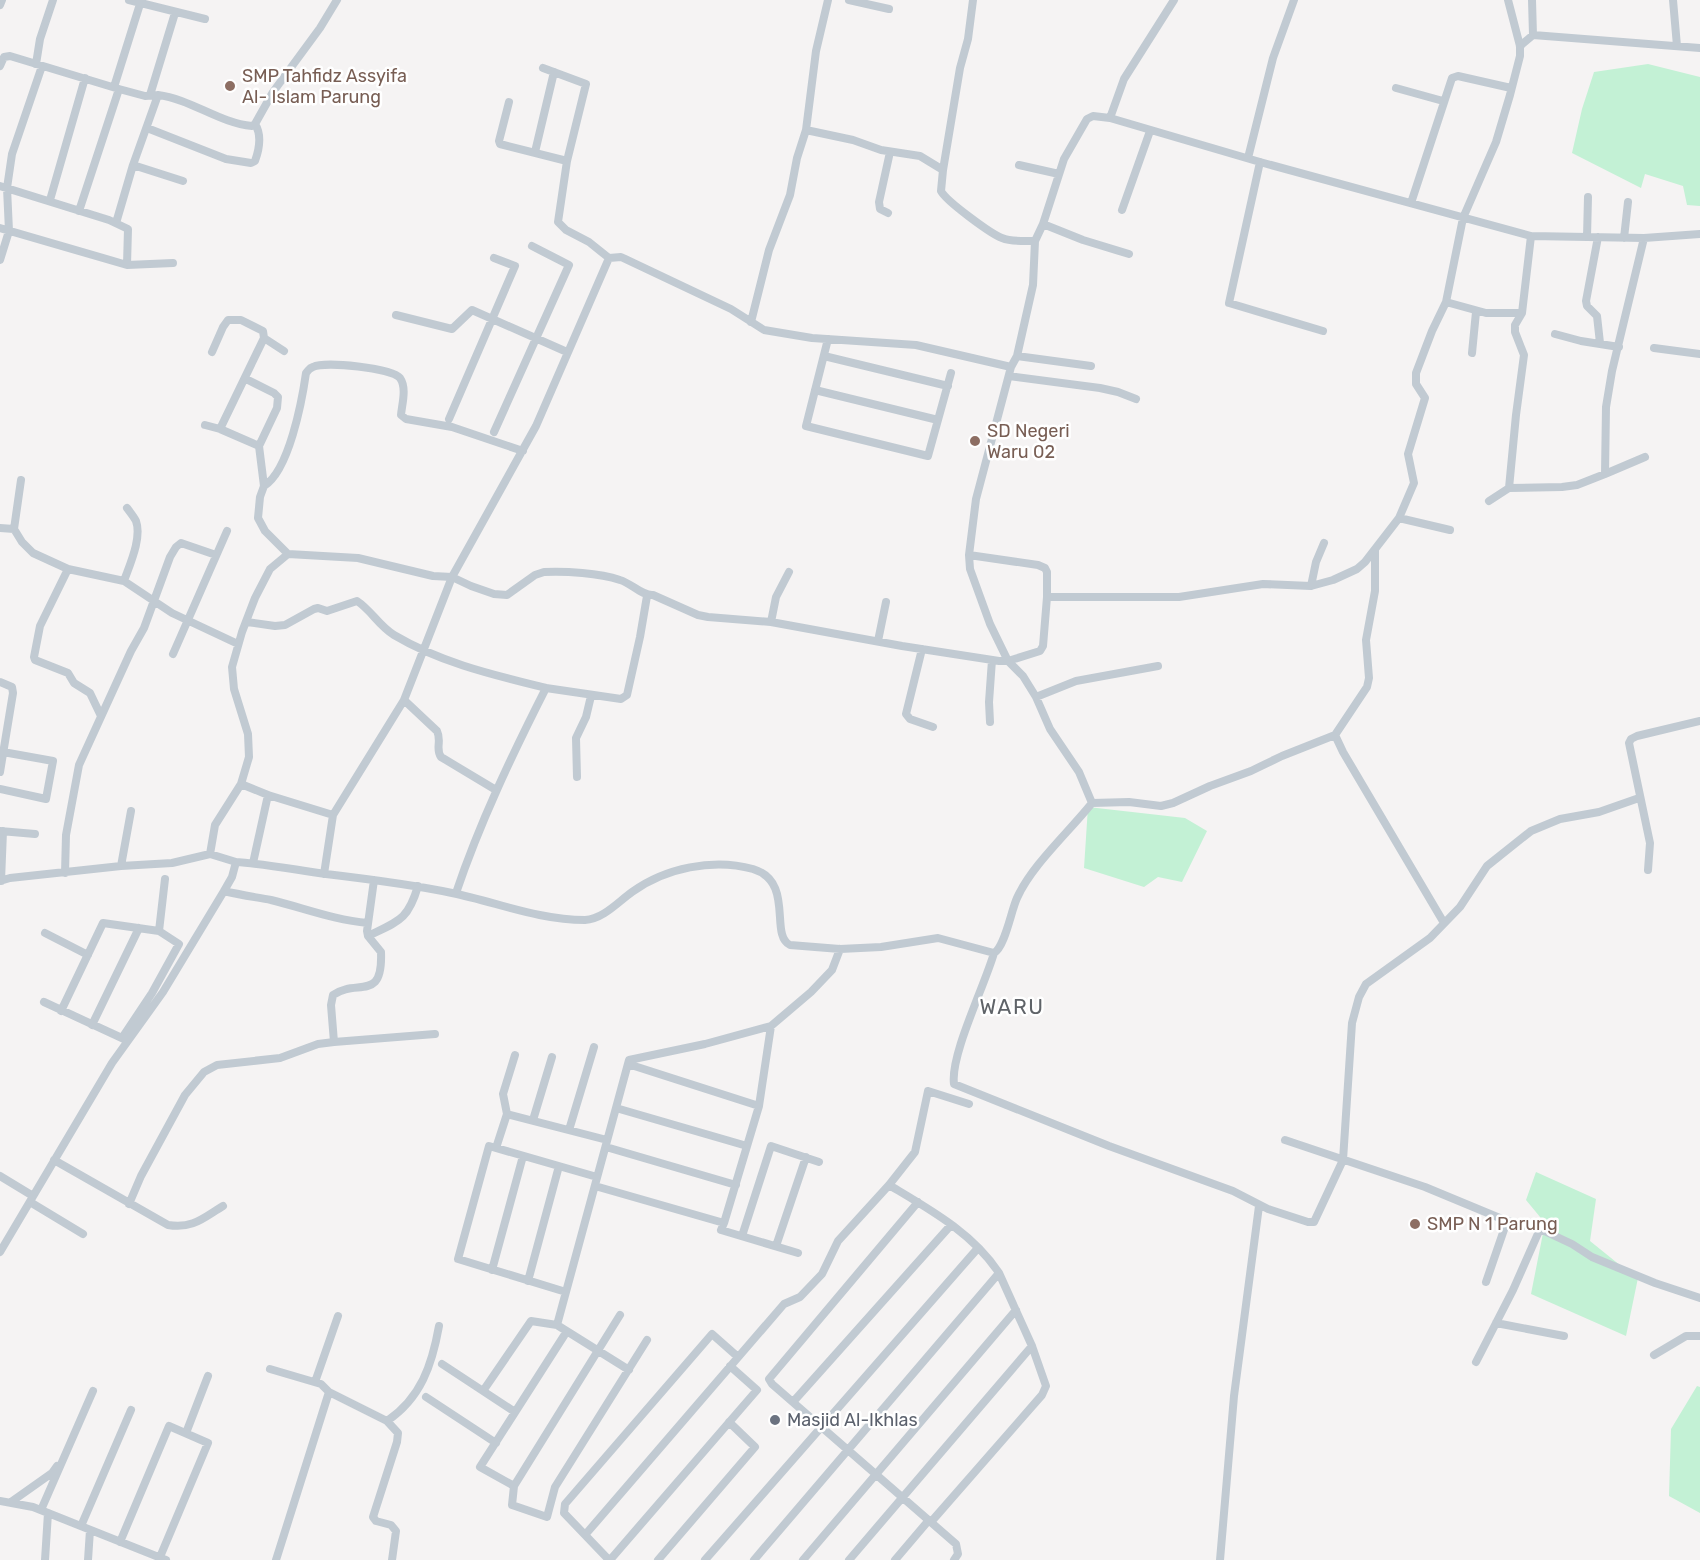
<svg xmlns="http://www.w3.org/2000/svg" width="1700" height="1560" font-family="Rubik,sans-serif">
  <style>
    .green { fill: #c3f1d5 }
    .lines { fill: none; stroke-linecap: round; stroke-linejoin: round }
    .street { stroke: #c1cad2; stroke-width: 8 }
    .education-dot { fill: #8d6e63; stroke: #fff; stroke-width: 2 }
    .worship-dot { fill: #6b7280; stroke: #fff; stroke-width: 2 }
    .labels { text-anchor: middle; stroke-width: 5; stroke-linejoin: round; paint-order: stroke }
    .education-label { font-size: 18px; fill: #785e54; stroke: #fff; text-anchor: start }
    .worship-label { font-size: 18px; fill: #5b616d; stroke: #fff; text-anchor: start }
    .quarter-label { font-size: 21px; letter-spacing: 1.5px; fill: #5f6368; stroke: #fff }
  </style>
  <rect width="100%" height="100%" fill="#f5f3f3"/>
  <!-- green -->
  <path class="green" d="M 1648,64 L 1700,77 L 1700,206 L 1687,205 L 1683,186 L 1645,174 L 1641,188 L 1572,153 L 1582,109 L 1594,72 Z
    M 1088,807 L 1185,818 L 1207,831 L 1182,882 L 1158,877 L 1144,887 L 1084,868 Z
    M 1536,1172 L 1596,1199 L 1590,1241 L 1621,1266 L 1639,1273 L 1626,1336 L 1531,1294 L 1545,1223 L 1526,1200 Z
    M 1697,1386 L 1700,1387 L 1700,1513 L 1669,1496 L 1671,1429 Z"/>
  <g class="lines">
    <!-- street -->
    <path class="street" d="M 129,0 L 205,19
      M 849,0 L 889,9
      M 1532,0 L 1533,35
      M 1673,0 L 1677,46
      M 0,5 L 2,0
      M 1520,46 L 1533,35 L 1700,48
      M 36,64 L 40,39 L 53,0
      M 0,66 L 4,57 L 10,56 L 119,89 L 145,96 L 158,95 L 133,165 L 116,223
      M 543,68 L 586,84 L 567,161 L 558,222 L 566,230 L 589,242 L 609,258 L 621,257 L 731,309 L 764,330 L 812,338 L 916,345 L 1011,367
      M 114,87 L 140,4
      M 1396,88 L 1443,101
      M 150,95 L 175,13
      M 158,95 C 191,99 219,123 252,126 L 255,124
      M 509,102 L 499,141 L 500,144 L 567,161
      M 1110,118 L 1124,79 L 1174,0
      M 255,124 L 273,92 L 320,28 L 337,0
      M 147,128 L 226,159 L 251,163 L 255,161 C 259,150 262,135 255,124
      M 806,130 L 853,140 L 881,150 L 920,156 L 943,170 L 941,191 C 946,201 991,234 1002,238 C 1012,242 1024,241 1035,241
      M 535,152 L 554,72
      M 1248,158 L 1273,58 L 1294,0
      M 1260,162 L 1229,303 L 1323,331
      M 133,165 L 183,181
      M 1019,165 L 1059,174
      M 943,170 L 960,68 L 968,39 L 973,0
      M 0,186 L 109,220 L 128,229 L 127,265
      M 50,200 L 85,78
      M 1411,203 L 1452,78 L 1458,76 L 1511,88
      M 1122,210 L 1150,131
      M 79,211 L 119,89
      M 888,213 L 880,209 L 879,202 L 890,152
      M 1043,224 L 1083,240 L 1129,254
      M 0,228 L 127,265 L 173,263
      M 1587,237 L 1588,197
      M 1598,237 L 1586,301 L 1587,306 L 1597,316 L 1600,343
      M 1624,238 L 1628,202
      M 1644,238 L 1612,371 L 1606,407 L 1605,474 L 1645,457
      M 0,260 L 9,231 L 7,188 L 12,154 L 42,66
      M 1446,302 L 1486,313 L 1522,313
      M 396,315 L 452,329 L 472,310 L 567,352
      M 751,322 L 769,250 L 790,195 L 797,158 L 806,130 L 816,51 L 828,0
      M 1555,334 L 1581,341 L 1619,347
      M 264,338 L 284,351
      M 828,339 L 806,426 L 928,456 L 951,373
      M 1654,348 L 1700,354
      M 1472,353 L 1476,312
      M 824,356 L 948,386
      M 1017,356 L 1091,366
      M 1009,376 L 1100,388 L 1118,392 L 1136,399
      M 815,390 L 938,420
      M 449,419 L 515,266 L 494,258
      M 205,425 L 220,429 L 264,338 L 263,331 L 241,320 L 228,320 L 223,327 L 212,352
      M 220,429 L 259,446 L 277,408 L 278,397 L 274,393 L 246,379
      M 494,432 L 569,265 L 532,246
      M 259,446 L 264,486 L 260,497 L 258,518 L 265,531 L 288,554
      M 21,480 L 14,529 L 22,542 L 33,553 L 68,569 L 124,581 L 172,613 L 238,644
      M 264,486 C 289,471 302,401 306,373 C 309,370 309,368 313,367 C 325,361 392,368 400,378 C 407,388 402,404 401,415 L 406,419 L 452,427 L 523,451
      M 1509,488 L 1516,415 L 1524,355 L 1515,332 L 1515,325 L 1522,313 L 1531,236
      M 1489,501 L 1509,488 L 1562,487 L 1577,485 L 1605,474
      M 1399,518 L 1450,530
      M 0,528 L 14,529
      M 1375,550 L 1375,591 L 1366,640 L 1369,678 L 1367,687 L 1335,735 L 1343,752 L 1444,923
      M 68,569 L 40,626 L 34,657 L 35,660 L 68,673 L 74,683 L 90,693 L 101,716
      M 124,581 C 130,564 142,538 136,521 C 134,517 130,512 127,508
      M 1311,586 L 1316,562 L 1324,543
      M 1047,597 L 1179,597 L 1263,584 L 1311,586 L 1333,580 L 1357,569 L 1365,562 L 1399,518 L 1414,483 L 1408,454 L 1425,398 L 1416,384 L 1416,373 L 1432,331 L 1446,302 L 1463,218 L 1496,142 L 1510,95 L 1520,56 L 1520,46 L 1508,0
      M 247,622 L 275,626 L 285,625 L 314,609 L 318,608 L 327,611 L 357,601 C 371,610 379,626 394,635 C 441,663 494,675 546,688
      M 771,622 L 776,597 L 789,572
      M 878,641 L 886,602
      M 922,649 L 906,714 L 910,719 L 933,727
      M 173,654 L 227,531
      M 0,682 L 12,687 L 13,693 L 0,772
      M 1036,697 L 1076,681 L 1158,666
      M 404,700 L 437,731 C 442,741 435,749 441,757 L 496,790
      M 990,722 L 989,702 L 992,660
      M 1335,735 L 1282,756 L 1251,771 L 1210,786 L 1173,803 L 1161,806 L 1129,802 L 1092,803 C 1068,833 1032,865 1017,898 C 1011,911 1005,947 994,953 C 985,985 950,1055 954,1084 L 1109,1146 L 1233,1191 L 1268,1209 L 1308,1222 L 1314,1222 L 1343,1160 L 1352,1023 L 1359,997 L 1366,984 L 1430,938 L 1460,907 L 1487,866 L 1531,831 L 1560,819 L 1599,812 L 1639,798
      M 577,777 L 576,738 L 586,717 L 591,696
      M 241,784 L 268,795 L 333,815
      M 0,789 L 46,799 L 53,761 L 3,752
      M 1092,803 L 1079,772 L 1050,729 L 1036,697 L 1023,676 L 1008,661 L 990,624 L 970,569 L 969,555 L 976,499 L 1011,367 L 1017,356 L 1033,285 L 1035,241 L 1043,224 L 1064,159 L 1087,119 L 1093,116 L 1110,118 L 1260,162 L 1531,236 L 1644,238 L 1700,234
      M 0,831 L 35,834
      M 210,854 L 215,825 L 241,784 L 249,757 L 248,734 L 234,689 L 232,667 L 242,632 L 255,598 L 270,569 L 288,554 L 358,558 L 433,576 L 452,577 L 471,586 L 494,594 L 507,595 L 535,575 L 544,572 C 566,571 599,573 620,580 C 631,583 642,596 653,595 L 698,615 L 708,617 L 771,622 L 902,646 L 999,661 L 1008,661 L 1040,651 L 1043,646 L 1047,597 L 1047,572 L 1045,568 L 1038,565 L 969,555
      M 253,863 L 268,795
      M 121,866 L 131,811
      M 1648,870 L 1650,843 L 1629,743 L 1631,739 L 1637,736 L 1700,721
      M 65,873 L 66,835 L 79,765 L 131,651 L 144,628 L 170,557 L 176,547 L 181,543 L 216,555
      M 324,874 L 333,815 L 404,700 L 452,577 L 536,426 L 609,258
      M 374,880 L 367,931 L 368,936 L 381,952 C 383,1003 357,978 333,995 L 331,1005 L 334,1042 L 435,1034
      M 0,881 L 10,878 L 121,866 L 172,863 L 210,854 L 236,862 C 266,864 296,870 326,874 C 368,879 410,884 452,893 C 496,902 539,920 585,920 C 603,919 618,902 632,892 C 665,868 713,858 753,869 C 795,882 769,935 790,945 L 840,949 L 881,947 L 938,938 L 994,953
      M 1,881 L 3,831
      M 224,891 C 240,895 255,897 271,900 C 304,908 334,920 368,923
      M 456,893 C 480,822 512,755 546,688 L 621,699 L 627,695 L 640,637 L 647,596
      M 159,931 L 165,879
      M 45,933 L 88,955
      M 368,936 C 399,921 408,920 418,886
      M 44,1002 L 124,1039
      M 61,1011 L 103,923 L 159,931 L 179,944 L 152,993 L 122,1038
      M 92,1025 L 139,928
      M 628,1064 L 759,1106
      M 616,1108 L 747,1146
      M 507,1114 L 607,1140
      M 533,1120 L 552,1057
      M 569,1130 L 594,1047
      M 1285,1140 L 1425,1187 L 1507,1221 L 1540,1229 L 1572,1244 L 1592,1257 L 1655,1283 L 1700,1298
      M 606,1147 L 736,1185
      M 496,1148 L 507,1114 L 503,1094 L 515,1055
      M 54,1160 L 168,1225 C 193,1229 203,1218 223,1206
      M 0,1176 L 33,1196
      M 889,1185 C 929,1209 973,1233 999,1273 L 1032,1346 L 1046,1386 L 1042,1395 L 931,1522
      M 595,1186 L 724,1223 L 759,1106 L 771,1026
      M 30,1202 L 83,1234
      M 918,1202 L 769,1379 L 772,1384 L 956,1544 L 958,1554 L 954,1560
      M 129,1204 L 141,1176 L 185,1095 L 204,1072 L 217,1065 L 280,1058 L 318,1044 L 334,1042
      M 724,1223 L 721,1230 L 798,1253
      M 742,1236 L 771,1146 L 819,1162
      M 776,1246 L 806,1157
      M 0,1252 L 112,1063 L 163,992 L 224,891 L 232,877 L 236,862
      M 492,1270 L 523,1156
      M 528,1281 L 559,1166
      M 1486,1282 L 1507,1221
      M 566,1292 L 458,1259 L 489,1146 L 597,1177
      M 620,1315 L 514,1486 L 512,1505 L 547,1517 L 555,1487 L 647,1340
      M 1496,1323 L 1564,1336
      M 1654,1355 L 1686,1336 L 1700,1336
      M 1476,1362 L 1513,1290 L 1540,1229
      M 442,1364 L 515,1412
      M 270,1369 L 321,1384 L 329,1392 L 387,1421 L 398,1433 L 397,1442 L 373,1517 L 376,1521 L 391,1525 L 396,1531 L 392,1560
      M 629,1370 L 557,1325 L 629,1060 L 705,1044 L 771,1026 L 811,992 L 832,970 L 840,949
      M 315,1382 L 338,1316
      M 483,1391 L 531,1321 L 557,1325
      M 426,1397 L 496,1443
      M 793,1402 L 951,1225
      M 387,1421 C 421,1398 432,1365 439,1326
      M 186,1433 L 208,1376
      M 514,1486 L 480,1467 L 567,1331
      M 0,1501 L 33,1507 L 166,1560
      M 11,1502 L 52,1473 L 57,1466
      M 41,1510 L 93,1391
      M 81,1526 L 131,1410
      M 585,1535 L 784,1304 L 800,1297 L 822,1274 L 838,1241 L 889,1185 L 915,1152 L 928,1091 L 969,1104
      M 120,1542 L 169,1426 L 208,1443 L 160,1557
      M 45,1560 L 48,1513
      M 88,1560 L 90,1530
      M 276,1560 L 329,1392
      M 609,1560 L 564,1513 L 565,1504 L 712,1334 L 738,1357
      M 610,1560 L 757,1390 L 730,1366
      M 658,1560 L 755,1447 L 729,1422
      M 705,1560 L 978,1248
      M 754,1560 L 999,1273
      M 803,1560 L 1016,1310
      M 849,1560 L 1032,1346
      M 895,1560 L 929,1520
      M 1220,1560 L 1234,1396 L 1259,1206"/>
  </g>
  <!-- markers -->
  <g class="education-dot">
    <circle cx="230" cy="86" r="6"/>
    <circle cx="975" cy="441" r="6"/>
    <circle cx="1415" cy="1224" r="6"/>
  </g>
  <circle class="worship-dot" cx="775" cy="1420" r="6"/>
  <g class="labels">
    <!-- education labels -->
    <g class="education-label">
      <text x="242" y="82">SMP Tahfidz Assyifa<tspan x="242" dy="21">Al- Islam Parung</tspan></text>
      <text x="987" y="437">SD Negeri<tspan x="987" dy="21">Waru 02</tspan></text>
      <text x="1427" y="1230">SMP N 1 Parung</text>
    </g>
    <!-- worship labels -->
    <g class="worship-label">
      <text x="787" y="1426">Masjid Al-Ikhlas</text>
    </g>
    <!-- quarter labels -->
    <g class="quarter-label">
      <text x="1012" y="1014">WARU</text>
    </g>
  </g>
</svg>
